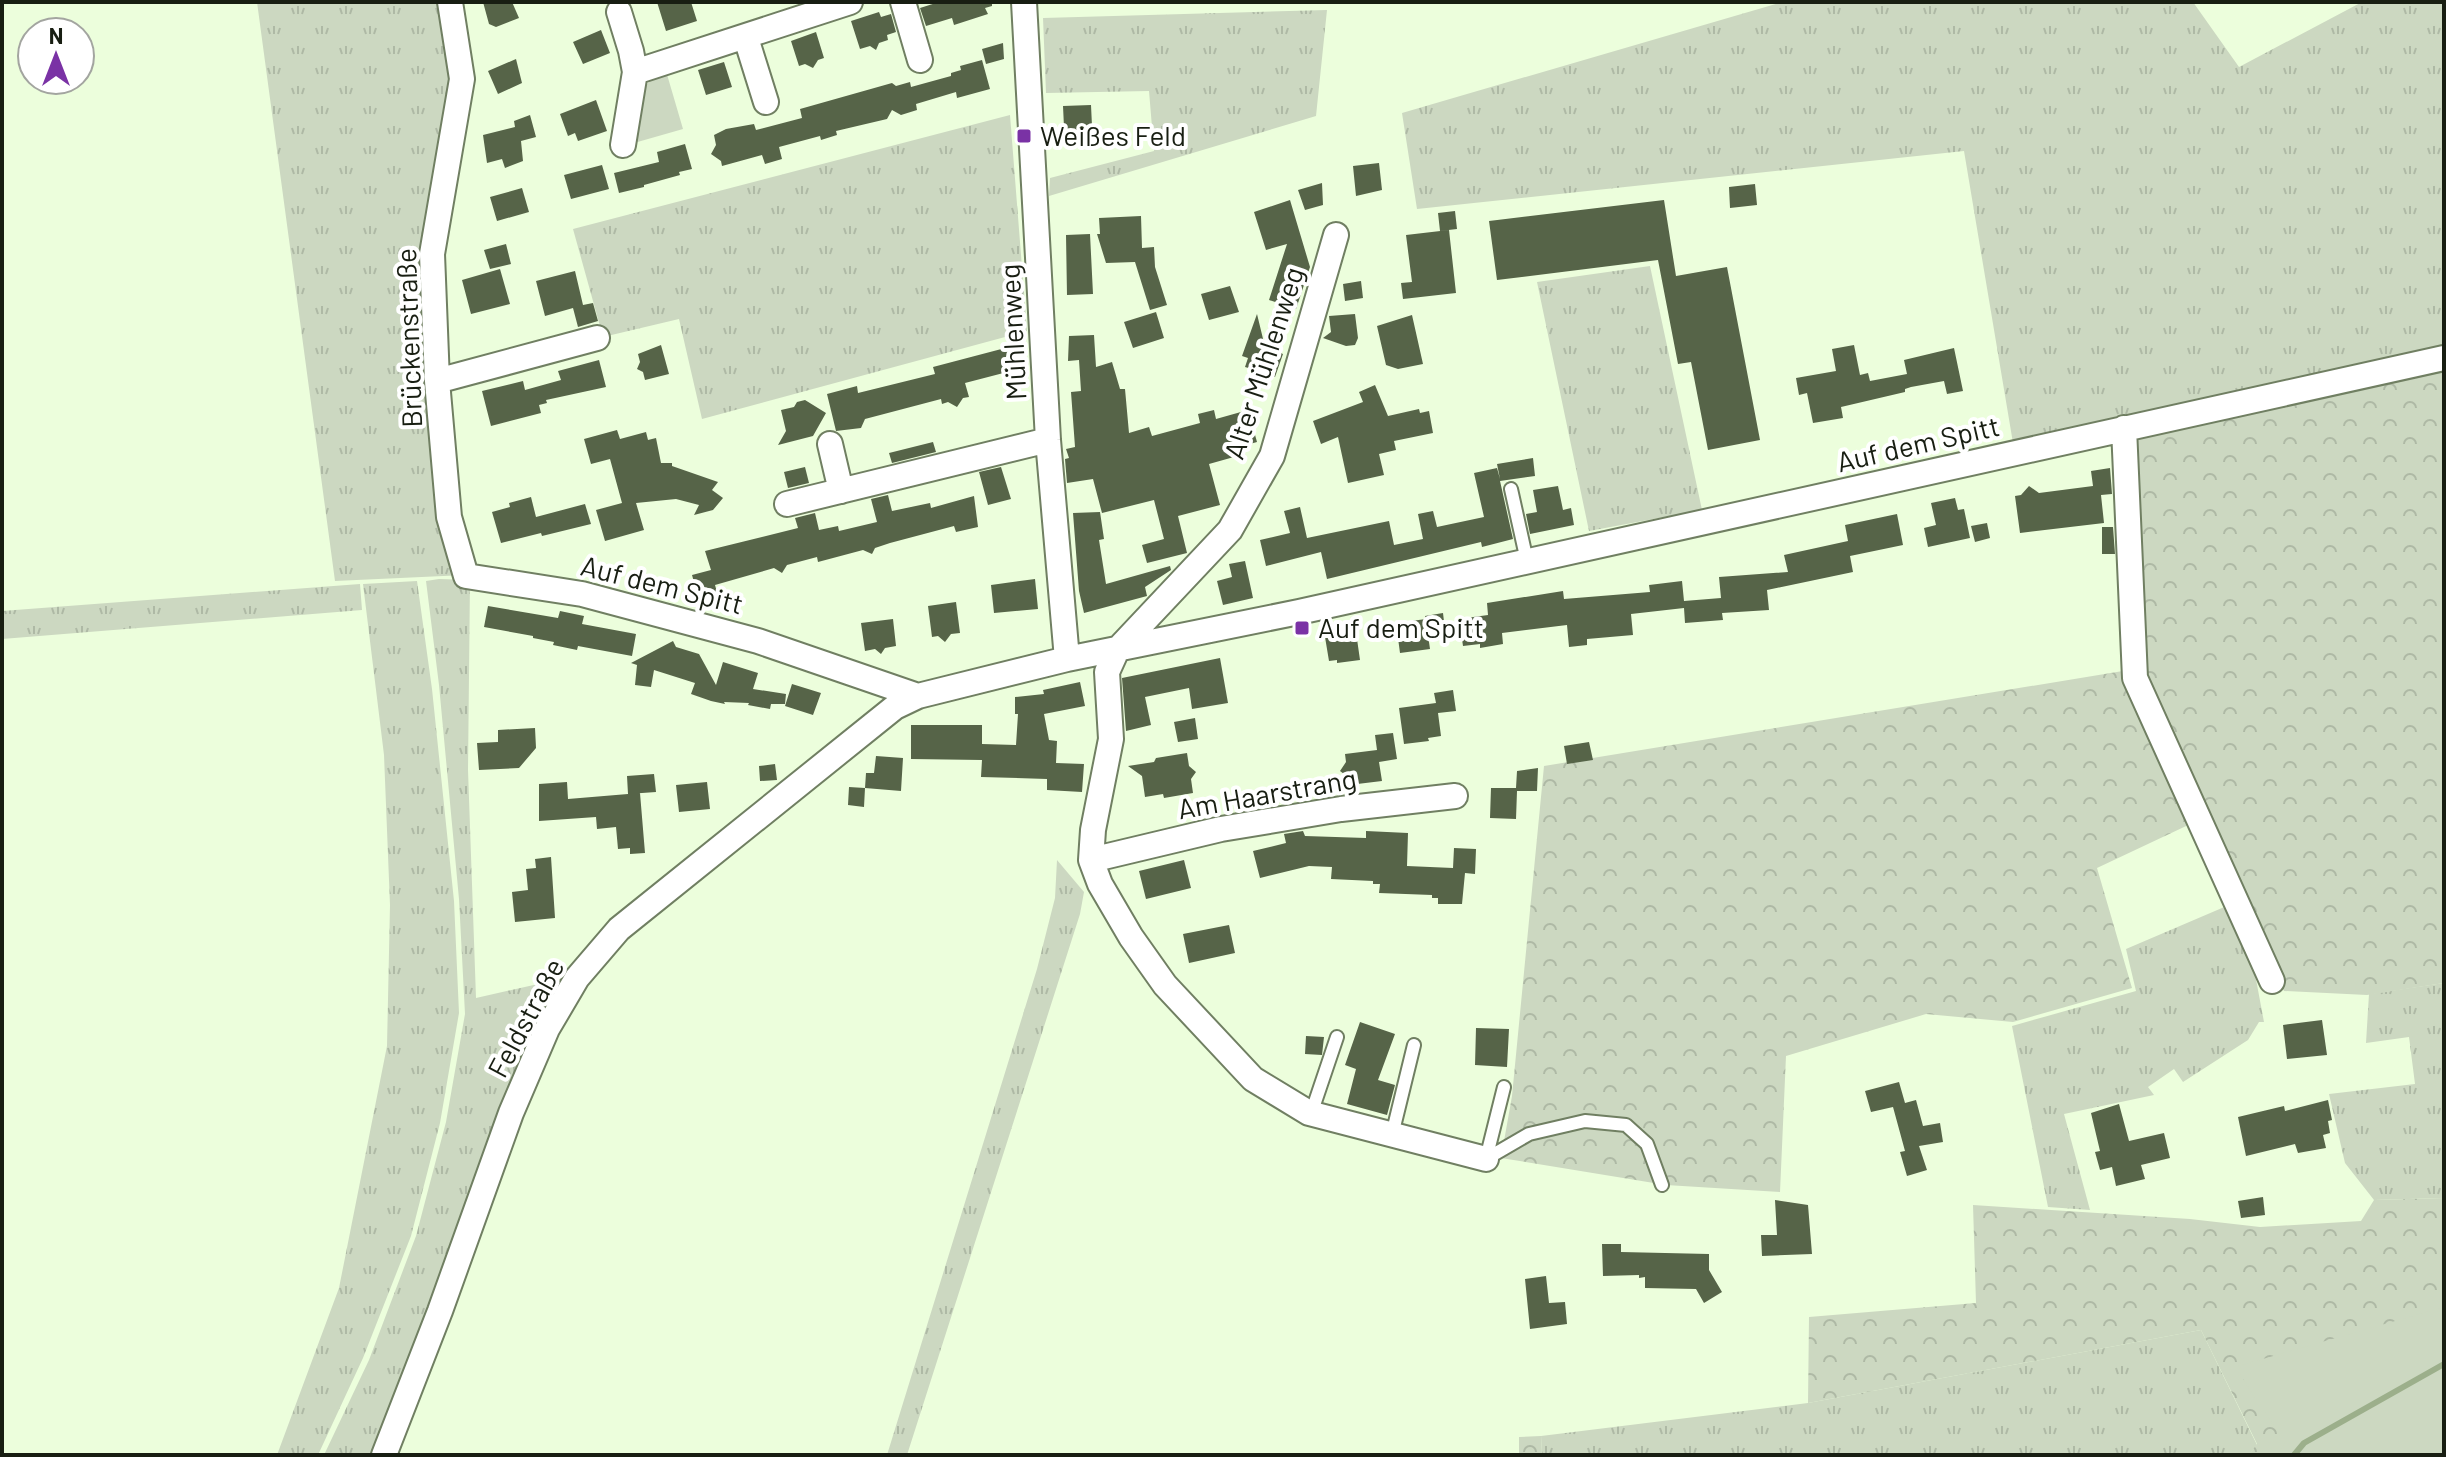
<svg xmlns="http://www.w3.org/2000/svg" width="2446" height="1457" font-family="Barlow,sans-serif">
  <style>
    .grass { fill: url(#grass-tufts) }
    .forest { fill: url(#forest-crowns) }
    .park { fill: #ccd8c1 }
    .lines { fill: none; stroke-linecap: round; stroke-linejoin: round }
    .stream { stroke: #9caf8b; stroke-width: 6 }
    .building { fill: #566448 }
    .service-casing { stroke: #707f62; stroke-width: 16 }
    .minor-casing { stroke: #707f62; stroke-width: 28 }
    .service { stroke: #fff; stroke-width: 12 }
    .minor { stroke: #fff; stroke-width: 24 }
    .poi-dot { fill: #7a32a5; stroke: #fff; stroke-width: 3 }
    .labels { text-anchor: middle; stroke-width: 8; stroke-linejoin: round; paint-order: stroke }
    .poi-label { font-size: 28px; fill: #181e12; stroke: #fff; text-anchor: start }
    .street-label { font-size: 28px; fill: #181e12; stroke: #fff }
  </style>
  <defs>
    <pattern id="grass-tufts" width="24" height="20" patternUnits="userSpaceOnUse" patternTransform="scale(2)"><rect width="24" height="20" fill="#ccd8c1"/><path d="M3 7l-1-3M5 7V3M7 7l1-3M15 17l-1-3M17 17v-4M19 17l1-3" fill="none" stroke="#aeb9a5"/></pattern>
    <pattern id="forest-crowns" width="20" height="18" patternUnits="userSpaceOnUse" patternTransform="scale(2)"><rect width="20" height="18" fill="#ccd8c1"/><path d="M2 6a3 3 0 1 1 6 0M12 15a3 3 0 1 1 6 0" fill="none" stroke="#aeb9a5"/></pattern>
  </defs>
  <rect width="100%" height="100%" fill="#ecfedc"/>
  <!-- grass -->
  <path class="grass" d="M 257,2 L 446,2 L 458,78 L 427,254 L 465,575 L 335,581 Z
    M 1783,2 L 2193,2 L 2239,67 L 2362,2 L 2444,2 L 2444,352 L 2014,449 L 1964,151 L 1417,209 L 1402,113 Z
    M 1327,10 L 1316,116 L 1049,196 L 1050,178 L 1154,151 L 1149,91 L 1046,93 L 1043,18 Z
    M 1010,115 L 1027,331 L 702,419 L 679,319 L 603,337 L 573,229 Z
    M 1650,266 L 1702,510 L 1589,531 L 1537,282 Z
    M 439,579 L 470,580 L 468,770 L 476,998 L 574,976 L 380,1455 L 324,1455 L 369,1360 L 416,1236 L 446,1122 L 465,1014 L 459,899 L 439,685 L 426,581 Z
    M 417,581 L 432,689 L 454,901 L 459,1013 L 440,1123 L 411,1236 L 363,1358 L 318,1455 L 277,1455 L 339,1288 L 387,1046 L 390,905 L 384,755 L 363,584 Z
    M 360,584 L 362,610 L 2,639 L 2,611 Z
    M 1057,860 L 1084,892 L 1080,914 L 907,1455 L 887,1455 L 1037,969 L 1055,898 Z
    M 2229,905 L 2255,974 L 2264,1022 L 2259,1022 L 2248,1040 L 2183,1082 L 2174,1069 L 2148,1087 L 2154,1095 L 2064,1114 L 2090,1210 L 2048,1207 L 2012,1026 L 2136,991 L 2126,949 Z
    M 2444,983 L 2444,1198 L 2374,1200 L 2345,1163 L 2329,1094 L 2415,1084 L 2409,1037 L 2366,1043 L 2369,994 Z
    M 2201,1330 L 2257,1445 L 2249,1455 L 1542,1455 L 1541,1436 L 1808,1403 Z"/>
  <!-- forest -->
  <path class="forest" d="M 2444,365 L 2444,983 L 2367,995 L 2284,991 L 2201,819 L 2097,868 L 2132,988 L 2013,1022 L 1926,1014 L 1786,1056 L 1780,1192 L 1666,1185 L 1501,1158 L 1512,1096 L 1544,766 L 2141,668 L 2131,432 Z
    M 2444,1198 L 2444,1455 L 2249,1455 L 2257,1444 L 2201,1330 L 1808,1403 L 1809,1317 L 1976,1303 L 1973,1205 L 2190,1219 L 2260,1227 L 2361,1221 L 2374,1200 Z
    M 1541,1436 L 1542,1455 L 1519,1455 L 1519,1437 Z"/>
  <!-- park -->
  <path class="park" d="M 666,71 L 683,129 L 634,143 L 644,87 L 653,78 Z
    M 2444,1307 L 2444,1455 L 2277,1455 L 2285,1443 L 2235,1367 Z"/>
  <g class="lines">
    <!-- stream -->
    <path class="stream" d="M 2294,1455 L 2304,1443 L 2444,1364"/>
  </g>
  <!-- building -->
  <path class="building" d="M 483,2 L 512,2 L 519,18 L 496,27 L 489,24 Z
    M 657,2 L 691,2 L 697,21 L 666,31 Z
    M 939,2 L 992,2 L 992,6 L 985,8 L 988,14 L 954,25 L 952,18 L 926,26 L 920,8 Z
    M 879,12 L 881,17 L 891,14 L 896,32 L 887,35 L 888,40 L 879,43 L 876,50 L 870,46 L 860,49 L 851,21 Z
    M 601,30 L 610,53 L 583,64 L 573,42 Z
    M 816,32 L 824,58 L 818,60 L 813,68 L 805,64 L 799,66 L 791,41 Z
    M 1003,43 L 1004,59 L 986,64 L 982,49 Z
    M 516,59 L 522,83 L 498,94 L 488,71 Z
    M 982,60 L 990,89 L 957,98 L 956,92 L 916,104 L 917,110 L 901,115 L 892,110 L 887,119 L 836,131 L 837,135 L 821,140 L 820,136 L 779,147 L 782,159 L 765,164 L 762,155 L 722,166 L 721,161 L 711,154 L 716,145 L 714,135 L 726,129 L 754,124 L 756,130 L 802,118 L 800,109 L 892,83 L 896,86 L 910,82 L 911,87 L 951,76 L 951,73 L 961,70 L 960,66 Z
    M 724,62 L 732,87 L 706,95 L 698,70 Z
    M 596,100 L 607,131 L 578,141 L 575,133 L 568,136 L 560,114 Z
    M 1091,105 L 1093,147 L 1065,148 L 1063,106 Z
    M 530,115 L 536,137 L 521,141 L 523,161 L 505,168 L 502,159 L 487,163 L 483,135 L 515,127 L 514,121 Z
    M 685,144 L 692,169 L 679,172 L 680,175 L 644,185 L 644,187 L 619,193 L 614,173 L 659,162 L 657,152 Z
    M 1379,163 L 1382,190 L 1356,196 L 1353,166 Z
    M 602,165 L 609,189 L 571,199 L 564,175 Z
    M 1322,183 L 1323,205 L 1305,210 L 1298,190 Z
    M 1755,184 L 1757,205 L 1730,208 L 1729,187 Z
    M 522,188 L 529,212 L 497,221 L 490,197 Z
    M 1290,200 L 1310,267 L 1296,309 L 1269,300 L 1287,244 L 1266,250 L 1254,212 Z
    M 1664,200 L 1676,276 L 1727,267 L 1760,440 L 1708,450 L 1691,362 L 1678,364 L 1658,260 L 1497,280 L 1489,221 Z
    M 1455,211 L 1457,229 L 1440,231 L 1438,213 Z
    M 1141,216 L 1142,248 L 1154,247 L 1155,267 L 1167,305 L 1150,310 L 1135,262 L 1106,263 L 1097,234 L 1100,234 L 1099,218 Z
    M 1449,230 L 1456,293 L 1403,299 L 1401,283 L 1412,282 L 1406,235 Z
    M 1090,234 L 1093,294 L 1067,295 L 1066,235 Z
    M 506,244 L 511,264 L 490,269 L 484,250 Z
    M 500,269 L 510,304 L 471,314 L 462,280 Z
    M 575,271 L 583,305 L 593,303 L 598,321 L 578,327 L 573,308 L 545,316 L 536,281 Z
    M 1361,281 L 1363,298 L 1345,301 L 1343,284 Z
    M 1230,286 L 1239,312 L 1209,320 L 1201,294 Z
    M 1156,312 L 1164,338 L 1133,348 L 1124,322 Z
    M 1257,314 L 1265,347 L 1283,354 L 1275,377 L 1269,375 L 1265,384 L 1249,378 L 1252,369 L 1245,367 L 1248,358 L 1242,356 Z
    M 1355,314 L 1358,338 L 1355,345 L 1346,346 L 1323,338 L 1331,332 L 1329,316 Z
    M 1412,315 L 1423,364 L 1398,369 L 1386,365 L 1377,326 Z
    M 1094,335 L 1096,367 L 1112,362 L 1120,389 L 1125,389 L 1129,433 L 1149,427 L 1152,436 L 1200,423 L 1198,414 L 1214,410 L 1216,419 L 1248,410 L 1257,442 L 1239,447 L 1241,455 L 1209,464 L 1220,505 L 1178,516 L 1187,553 L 1147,563 L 1142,545 L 1164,539 L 1154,500 L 1102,513 L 1093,479 L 1067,483 L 1065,459 L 1069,458 L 1066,449 L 1075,447 L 1071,392 L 1081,391 L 1079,360 L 1068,361 L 1069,336 Z
    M 661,345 L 669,374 L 645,380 L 643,372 L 637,369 L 640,362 L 638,354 Z
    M 1854,345 L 1860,375 L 1868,373 L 1870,381 L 1907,374 L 1904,360 L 1954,348 L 1963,391 L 1947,394 L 1944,381 L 1911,387 L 1905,389 L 1905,392 L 1841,407 L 1843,418 L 1813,423 L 1807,393 L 1799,395 L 1796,378 L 1836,371 L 1832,349 Z
    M 1009,347 L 1015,370 L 965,383 L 969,397 L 963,398 L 957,407 L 948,402 L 942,404 L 941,399 L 865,419 L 861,428 L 836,431 L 827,394 L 857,386 L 858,393 L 935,374 L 933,367 Z
    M 599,360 L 606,387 L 546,400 L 547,403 L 539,405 L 541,413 L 491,426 L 482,391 L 523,381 L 525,390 L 561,380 L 558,371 Z
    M 1375,385 L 1388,416 L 1419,409 L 1420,413 L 1429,411 L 1433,433 L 1394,441 L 1396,450 L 1379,454 L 1384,475 L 1348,483 L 1338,437 L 1321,444 L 1313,421 L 1363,402 L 1359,392 Z
    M 805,400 L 826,413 L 813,436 L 778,445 L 786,431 L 781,410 L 794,407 L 797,402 Z
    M 617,430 L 620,439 L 646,432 L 648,440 L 656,438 L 661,463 L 672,463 L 672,466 L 718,482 L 712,490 L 723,498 L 713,510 L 694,515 L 699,505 L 676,499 L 636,503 L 644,530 L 605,541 L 596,510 L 622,503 L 610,459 L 591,464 L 584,439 Z
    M 933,442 L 936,452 L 892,463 L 889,453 Z
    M 1533,458 L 1535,476 L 1500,481 L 1513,539 L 1482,547 L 1481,542 L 1327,579 L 1321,552 L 1266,566 L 1260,540 L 1290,533 L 1284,511 L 1300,507 L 1307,538 L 1389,521 L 1394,545 L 1423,539 L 1418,514 L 1433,511 L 1437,527 L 1484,517 L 1474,473 L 1497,468 L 1500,479 L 1497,464 Z
    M 805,467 L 809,483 L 788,488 L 784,472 Z
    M 1001,467 L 1011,499 L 988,505 L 979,472 Z
    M 2110,468 L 2112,494 L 2101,495 L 2104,523 L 2020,533 L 2015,496 L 2021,495 L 2029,486 L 2039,493 L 2093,486 L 2091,471 Z
    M 1558,486 L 1563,510 L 1571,508 L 1574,525 L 1530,534 L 1526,514 L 1537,512 L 1533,490 Z
    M 888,495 L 892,511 L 930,503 L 931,508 L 974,496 L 978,527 L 956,532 L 954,526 L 890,543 L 875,548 L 872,554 L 863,550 L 818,562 L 817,557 L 787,565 L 782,573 L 774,568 L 715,585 L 718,596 L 699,600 L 692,575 L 711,570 L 705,551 L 798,528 L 795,518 L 815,513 L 819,530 L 838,526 L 839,531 L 877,522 L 871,499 Z
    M 531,497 L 536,517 L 585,504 L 591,524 L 542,536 L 541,533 L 501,543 L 492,512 L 510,507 L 509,503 Z
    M 1955,498 L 1958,510 L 1964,509 L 1970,538 L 1928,547 L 1924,528 L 1936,525 L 1931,503 Z
    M 1100,512 L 1104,539 L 1099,540 L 1106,584 L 1170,566 L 1171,570 L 1145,587 L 1147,596 L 1084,613 L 1079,591 L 1073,513 Z
    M 1897,514 L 1903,545 L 1850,556 L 1853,572 L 1767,590 L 1769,610 L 1722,613 L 1723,620 L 1685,623 L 1684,608 L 1631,614 L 1633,635 L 1587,639 L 1587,645 L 1569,647 L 1567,625 L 1502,633 L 1503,644 L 1480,648 L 1480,644 L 1463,646 L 1459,619 L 1488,615 L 1487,603 L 1563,591 L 1564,599 L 1650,592 L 1649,585 L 1682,581 L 1684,601 L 1721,598 L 1719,577 L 1788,572 L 1784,555 L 1848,541 L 1845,525 Z
    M 1987,523 L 1990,538 L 1975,542 L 1971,526 Z
    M 2102,527 L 2113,527 L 2115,554 L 2102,554 Z
    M 1245,561 L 1253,598 L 1223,605 L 1217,581 L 1232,577 L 1229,564 Z
    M 1035,579 L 1038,609 L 994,613 L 991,585 Z
    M 956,602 L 960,633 L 951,634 L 945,642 L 938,636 L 932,637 L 928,606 Z
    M 488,606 L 558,618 L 560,611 L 584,616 L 582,624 L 636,634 L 632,656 L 578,646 L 577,650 L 553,645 L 554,642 L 533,638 L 533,636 L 484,627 Z
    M 1443,613 L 1445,630 L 1428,633 L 1426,621 L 1430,649 L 1400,653 L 1396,623 L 1426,619 L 1425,616 Z
    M 893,619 L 896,646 L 885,648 L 881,654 L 875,649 L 865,651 L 861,623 Z
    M 1356,632 L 1360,660 L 1337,663 L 1337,660 L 1329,661 L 1325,637 Z
    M 673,641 L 676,647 L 699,654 L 716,685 L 723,662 L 758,673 L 753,689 L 786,694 L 785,704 L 771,704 L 770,709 L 748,705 L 749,703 L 724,702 L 725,704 L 711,701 L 691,694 L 695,683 L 654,670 L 651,687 L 635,685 L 637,665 L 631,663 Z
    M 1220,658 L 1228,703 L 1192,709 L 1189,688 L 1145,697 L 1151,725 L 1126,731 L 1122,678 Z
    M 1080,682 L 1085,706 L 1044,714 L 1049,740 L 1057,741 L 1056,763 L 1084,764 L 1082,792 L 1047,790 L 1047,779 L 981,777 L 982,760 L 911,759 L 911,725 L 982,725 L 982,744 L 1016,745 L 1018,714 L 1015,714 L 1015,697 L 1044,694 L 1043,690 Z
    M 792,684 L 821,693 L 813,715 L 785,706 Z
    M 1453,690 L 1456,711 L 1438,713 L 1441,736 L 1428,738 L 1429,741 L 1404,744 L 1399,708 L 1436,703 L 1434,693 Z
    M 1195,718 L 1198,739 L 1178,742 L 1174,722 Z
    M 535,728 L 536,748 L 519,768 L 479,770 L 477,743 L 498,742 L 498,730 Z
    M 1393,733 L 1397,759 L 1379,762 L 1382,781 L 1349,785 L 1348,777 L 1340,771 L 1346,762 L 1345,754 L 1377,750 L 1375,735 Z
    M 1589,742 L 1593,760 L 1567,764 L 1564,746 Z
    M 1187,753 L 1189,766 L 1196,772 L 1191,779 L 1193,793 L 1164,798 L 1163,794 L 1145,797 L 1142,776 L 1128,766 L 1154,762 L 1156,758 Z
    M 876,756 L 903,758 L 901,791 L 865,788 L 864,807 L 848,805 L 849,787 L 865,788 L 866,773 L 874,773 Z
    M 775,764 L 777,780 L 760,781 L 759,766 Z
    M 1538,768 L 1537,791 L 1517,791 L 1516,819 L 1490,818 L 1491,788 L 1516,788 L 1517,771 Z
    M 654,774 L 656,792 L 628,794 L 627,776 Z
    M 567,782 L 568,799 L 640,793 L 645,853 L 630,854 L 630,848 L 618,849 L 616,827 L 597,829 L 596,817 L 539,821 L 539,784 Z
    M 707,782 L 710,809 L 679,812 L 676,785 Z
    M 1303,831 L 1305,836 L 1366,838 L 1366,831 L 1408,833 L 1407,866 L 1453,868 L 1454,848 L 1476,849 L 1475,874 L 1465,873 L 1462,904 L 1438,904 L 1438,898 L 1432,898 L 1432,895 L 1379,893 L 1380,884 L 1373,884 L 1373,881 L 1331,879 L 1332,867 L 1309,866 L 1260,878 L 1253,851 L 1286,843 L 1284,834 Z
    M 551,857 L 555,918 L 515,922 L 512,892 L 528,890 L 526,869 L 536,868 L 535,859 Z
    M 1184,860 L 1191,888 L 1146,899 L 1139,871 Z
    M 1229,925 L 1235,953 L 1189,963 L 1183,934 Z
    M 2322,1020 L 2327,1055 L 2287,1059 L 2283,1025 Z
    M 1360,1022 L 1395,1034 L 1378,1080 L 1395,1085 L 1387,1115 L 1347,1104 L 1356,1069 L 1345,1065 Z
    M 1476,1028 L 1509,1029 L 1507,1067 L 1475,1065 Z
    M 1306,1036 L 1324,1037 L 1322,1055 L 1305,1054 Z
    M 1899,1082 L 1905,1103 L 1916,1100 L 1923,1126 L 1940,1123 L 1943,1142 L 1919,1146 L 1927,1170 L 1907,1176 L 1900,1152 L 1905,1151 L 1893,1107 L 1871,1112 L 1865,1091 Z
    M 2328,1100 L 2332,1120 L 2328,1121 L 2330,1133 L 2323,1135 L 2326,1148 L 2298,1153 L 2295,1144 L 2246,1156 L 2238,1117 L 2284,1106 L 2285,1111 Z
    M 2119,1104 L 2129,1141 L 2164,1133 L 2170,1158 L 2141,1165 L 2145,1179 L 2116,1186 L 2112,1167 L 2100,1170 L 2095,1152 L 2100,1151 L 2091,1113 Z
    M 2263,1197 L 2265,1215 L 2241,1218 L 2238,1201 Z
    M 1775,1200 L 1808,1205 L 1812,1254 L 1762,1256 L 1761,1235 L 1777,1235 Z
    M 1602,1244 L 1621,1244 L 1621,1252 L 1709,1254 L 1709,1270 L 1722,1292 L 1704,1303 L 1696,1289 L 1645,1288 L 1645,1277 L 1639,1278 L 1639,1275 L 1603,1276 Z
    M 1546,1276 L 1549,1303 L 1565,1302 L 1567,1324 L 1530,1329 L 1525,1279 Z"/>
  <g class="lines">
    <defs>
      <path id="service" d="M 1511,489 L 1527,561
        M 1311,1114 L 1337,1037
        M 1392,1135 L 1414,1045
        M 1486,1159 L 1529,1134 L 1585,1121 L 1626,1125 L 1647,1144 L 1662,1185
        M 1486,1159 L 1504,1087"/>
      <path id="minor" d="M 450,2 L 462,79 L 432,254 L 437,381 L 449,517 L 466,576 L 582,594 L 758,641 L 918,696
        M 903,2 L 920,60
        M 1024,2 L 1048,440 L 1067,659
        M 619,12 L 631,51 L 635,72 L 850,2
        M 746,38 L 766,102
        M 623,145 L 635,72
        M 1336,235 L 1272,456 L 1230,530 L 1117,650 L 1107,672 L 1111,739 L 1093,830 L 1091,860 L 1100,884 L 1131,937 L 1165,985 L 1253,1079 L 1309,1113 L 1486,1159
        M 437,381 L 597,338
        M 2124,428 L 2135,678 L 2272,981
        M 830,444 L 841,491
        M 787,504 L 1048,440
        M 1091,860 L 1221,829 L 1341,809 L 1455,796
        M 384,1455 L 440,1311 L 511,1113 L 547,1029 L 577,978 L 619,929 L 895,707 L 918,696 L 1067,659 L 1299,612 L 2444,358"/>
    </defs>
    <!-- service casing -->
    <use href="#service" class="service-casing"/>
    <!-- minor casing -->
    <use href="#minor" class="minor-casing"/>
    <!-- service -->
    <use href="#service" class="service"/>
    <!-- minor -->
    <use href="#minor" class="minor"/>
  </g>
  <!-- markers -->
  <g class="poi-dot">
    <rect x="1016" y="128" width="16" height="16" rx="4"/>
    <rect x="1294" y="620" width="16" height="16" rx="4"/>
  </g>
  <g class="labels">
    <!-- poi labels -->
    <g class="poi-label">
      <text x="1040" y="146">Weißes Feld</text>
      <text x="1318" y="638">Auf dem Spitt</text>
    </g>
    <!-- street labels -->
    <g class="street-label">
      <text transform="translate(1013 332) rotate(-93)" y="10">Mühlenweg</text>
      <text transform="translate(409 338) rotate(-92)" y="10">Brückenstraße</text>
      <text transform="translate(1264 363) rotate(-72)" y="10">Alter Mühlenweg</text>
      <text transform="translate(1918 444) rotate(-13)" y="10">Auf dem Spitt</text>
      <text transform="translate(662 585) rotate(14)" y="10">Auf dem Spitt</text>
      <text transform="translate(1267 794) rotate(-10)" y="10">Am Haarstrang</text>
      <text transform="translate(526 1018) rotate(-62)" y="10">Feldstraße</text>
    </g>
  </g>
  <!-- border -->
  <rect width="2446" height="1457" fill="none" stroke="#181e12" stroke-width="8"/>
  <!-- north arrow -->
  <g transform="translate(56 56)"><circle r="38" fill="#ffffff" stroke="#a3a5a0" stroke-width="2"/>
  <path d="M0-6L14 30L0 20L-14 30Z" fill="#7a32a5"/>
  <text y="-12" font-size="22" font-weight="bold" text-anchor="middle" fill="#181e12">N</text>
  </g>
</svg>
